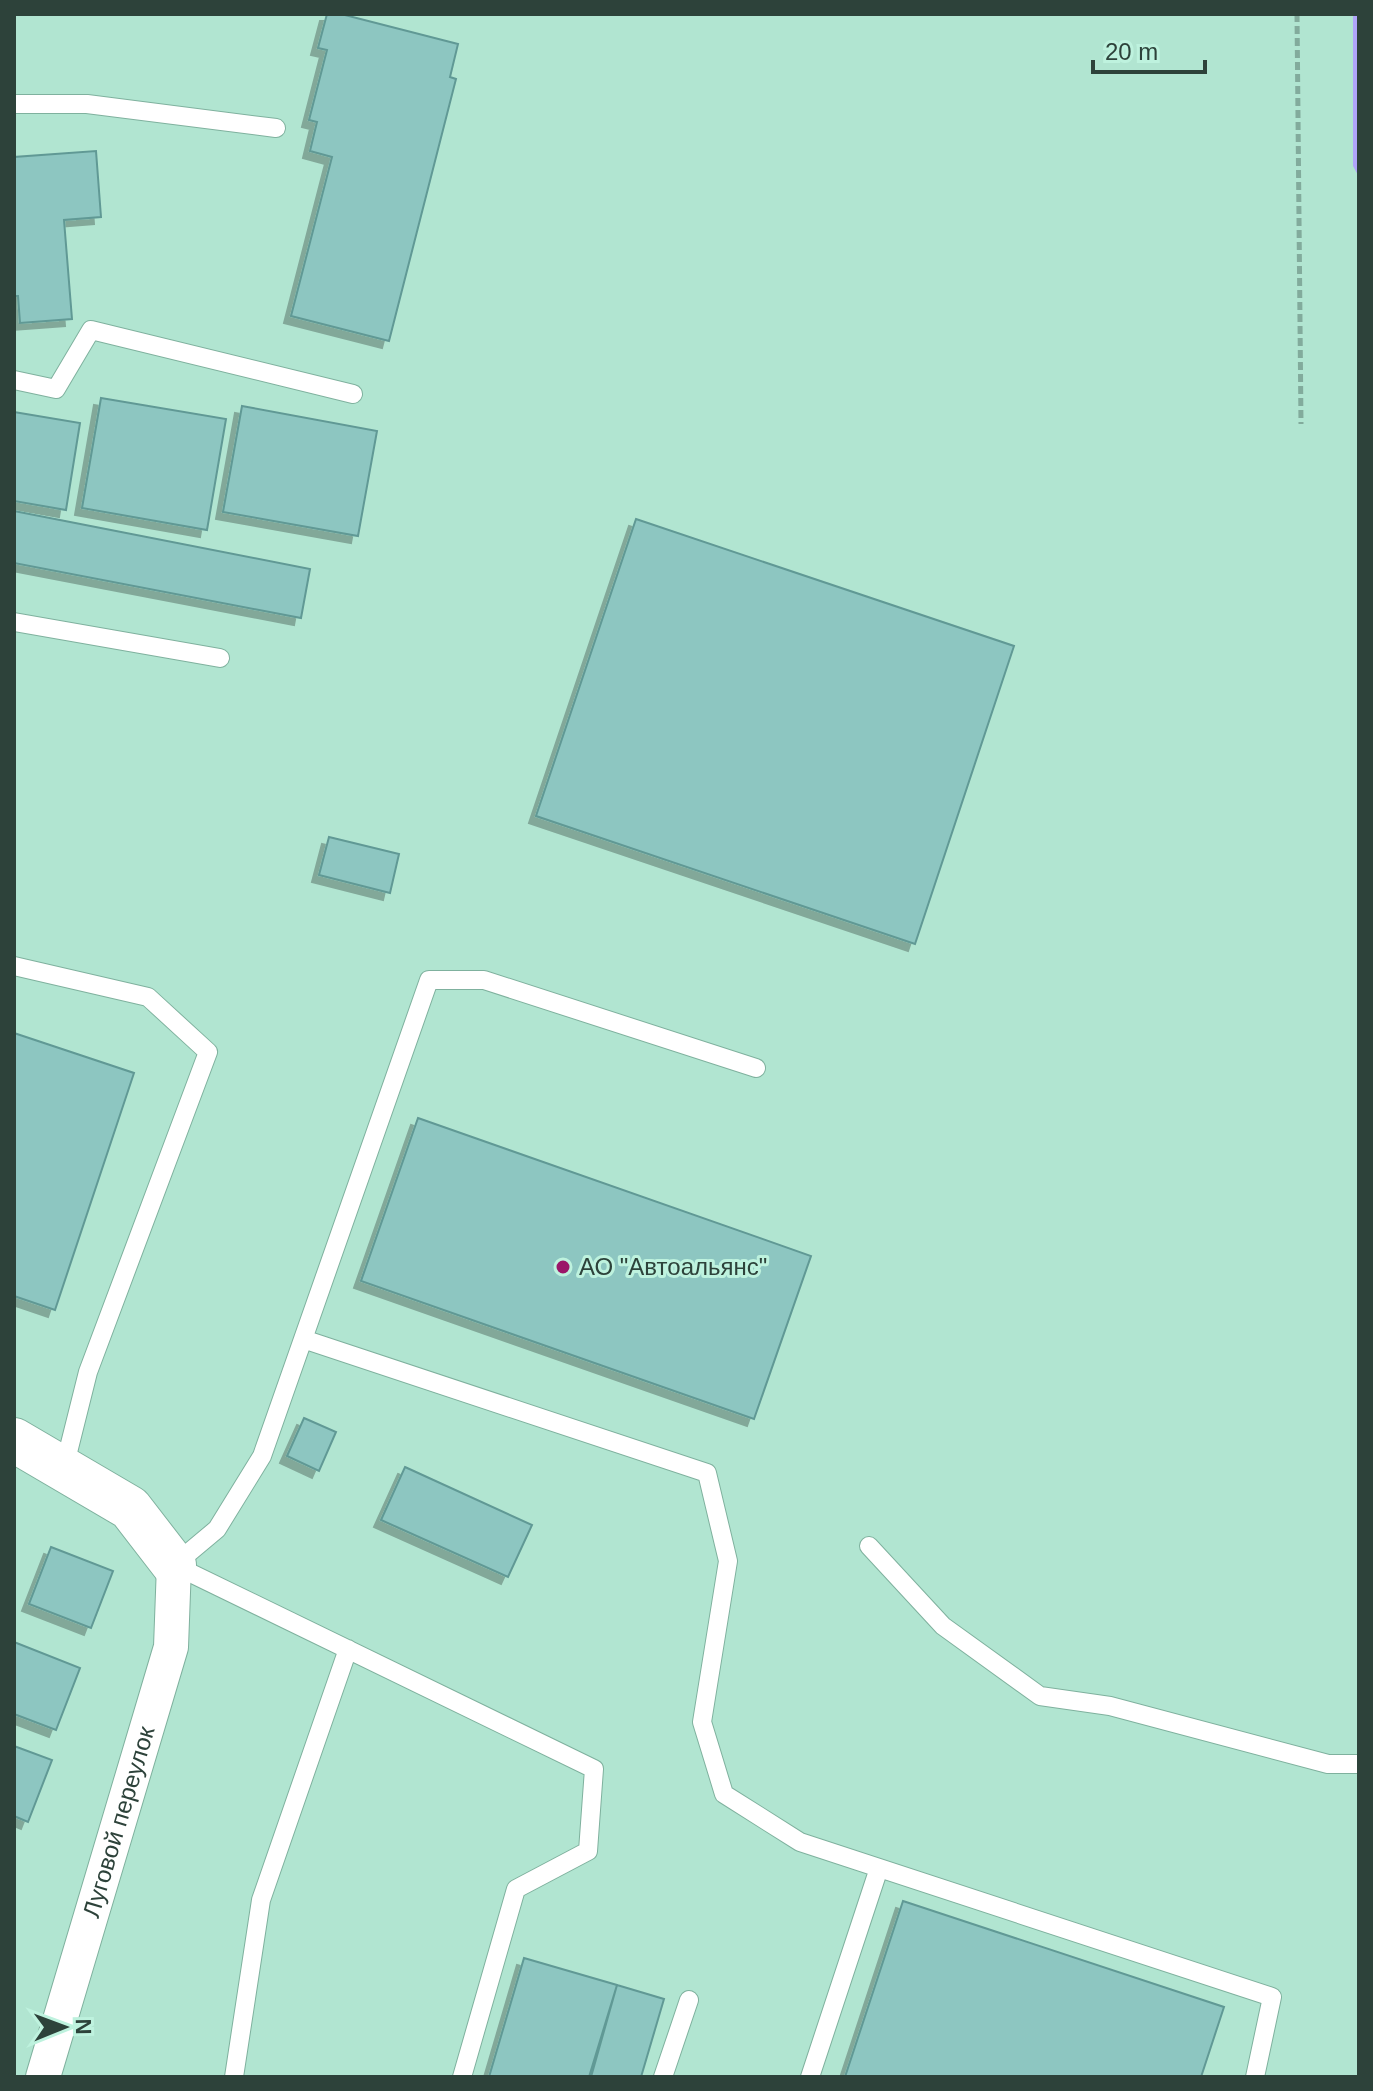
<svg xmlns="http://www.w3.org/2000/svg" width="1373" height="2091" font-family="Arial,sans-serif">
  <style>
    .green { fill: #b0a5fa }
    .building { fill: #8dc6c1; stroke: #619995; stroke-width: 2; filter: url(#shadow) }
    .lines { fill: none; stroke-linecap: round; stroke-linejoin: round }
    .service-casing { stroke: #7fb19e; stroke-width: 20 }
    .minor-casing { stroke: #7fb19e; stroke-width: 36 }
    .tertiary-casing { stroke: #7fb19e; stroke-width: 46 }
    .path { stroke: #82ab9c; stroke-width: 5; stroke-dasharray: 8 4; stroke-linecap: butt }
    .service { stroke: #fff; stroke-width: 18 }
    .minor { stroke: #fff; stroke-width: 34 }
    .tertiary { stroke: #fff; stroke-width: 44 }
    .poi-dot { fill: #9b1669; stroke: #bef2de; stroke-width: 3 }
    .labels { text-anchor: middle; stroke-width: 6; stroke-linejoin: round; paint-order: stroke }
    .poi-label { font-size: 24px; fill: #2d423a; stroke: #bef2de; text-anchor: start }
    .street-label { font-size: 24px; fill: #2d423a; stroke: #bef2de }
  </style>
  <defs>
    <filter id="shadow"><feDropShadow dx="-7" dy="7" stdDeviation="0" flood-color="#0004"/></filter>
  </defs>
  <rect width="100%" height="100%" fill="#b1e5d1"/>
  <!-- green -->
  <path class="green" d="M 1353,14 L 1359,14 L 1359,177 L 1353,166 Z"/>
  <!-- building -->
  <path class="building" d="M 327,14 L 341,14 L 458,44 L 450,77 L 456,79 L 389,341 L 291,316 L 332,157 L 310,151 L 317,122 L 309,120 L 327,50 L 318,48 Z
    M 96,151 L 101,217 L 64,220 L 72,319 L 20,323 L 18,296 L 14,296 L 14,157 Z
    M 101,398 L 226,419 L 207,530 L 82,508 Z
    M 242,406 L 377,431 L 358,536 L 223,512 Z
    M 14,412 L 80,423 L 66,510 L 14,501 Z
    M 14,511 L 310,569 L 301,618 L 14,563 Z
    M 636,519 L 1014,646 L 915,944 L 536,816 Z
    M 329,837 L 399,854 L 390,893 L 319,875 Z
    M 14,1033 L 134,1073 L 55,1310 L 14,1296 Z
    M 418,1118 L 811,1256 L 754,1419 L 361,1281 Z
    M 304,1418 L 336,1432 L 319,1471 L 287,1456 Z
    M 405,1467 L 532,1525 L 508,1577 L 381,1520 Z
    M 51,1547 L 113,1571 L 91,1628 L 29,1604 Z
    M 14,1642 L 80,1668 L 56,1730 L 14,1714 Z
    M 14,1746 L 52,1760 L 28,1822 L 14,1816 Z
    M 903,1901 L 1224,2007 L 1201,2077 L 845,2077 Z
    M 524,1958 L 617,1985 L 589,2077 L 489,2077 Z
    M 617,1985 L 664,1999 L 641,2077 L 591,2077 Z"/>
  <g class="lines">
    <defs>
      <path id="service" d="M 14,104 L 87,104 L 276,128
        M 14,380 L 56,389 L 91,330 L 353,394
        M 14,622 L 220,658
        M 14,966 L 148,997 L 208,1052 L 88,1372 L 64,1468
        M 303,1339 L 707,1473 L 728,1561 L 702,1722 L 724,1794 L 800,1842 L 1272,1997 L 1255,2077
        M 869,1546 L 943,1626 L 1040,1696 L 1110,1706 L 1328,1764 L 1359,1764
        M 234,2077 L 261,1900 L 348,1649
        M 462,2077 L 516,1889 L 588,1851 L 594,1769 L 174,1565 L 217,1529 L 262,1456 L 429,980 L 484,980 L 756,1068
        M 663,2077 L 689,2000
        M 810,2077 L 879,1868"/>
      <g id="minor">
        <path id="s1" d="M 43,2077 L 171,1647 L 174,1565"/>
      </g>
      <path id="tertiary" d="M 14,1440 L 130,1508 L 174,1565"/>
    </defs>
    <!-- service casing -->
    <use href="#service" class="service-casing"/>
    <!-- minor casing -->
    <use href="#minor" class="minor-casing"/>
    <!-- tertiary casing -->
    <use href="#tertiary" class="tertiary-casing"/>
    <!-- path -->
    <path class="path" d="M 1297,14 L 1301,424"/>
    <!-- service -->
    <use href="#service" class="service"/>
    <!-- minor -->
    <use href="#minor" class="minor"/>
    <!-- tertiary -->
    <use href="#tertiary" class="tertiary"/>
  </g>
  <!-- markers -->
  <circle class="poi-dot" cx="563" cy="1267" r="8"/>
  <g class="labels">
    <!-- poi labels -->
    <g class="poi-label">
      <text x="579" y="1275">АО "Автоальянс"</text>
    </g>
    <!-- street labels -->
    <g class="street-label">
      <text dy="8" stroke="none"><textPath href="#s1" startOffset="266">Луговой переулок</textPath></text>
    </g>
  </g>
  <!-- border -->
  <rect width="1373" height="2091" fill="none" stroke="#2d423a" stroke-width="32"/>
  <!-- north arrow -->
  <g transform="translate(64 2027) rotate(89)" stroke="#bef2de" stroke-width="6" paint-order="stroke">
  <path d="M0-6L14 30L0 20L-14 30Z" fill="#2d423a"/>
  <text y="-12" font-size="22" font-weight="bold" text-anchor="middle" fill="#2d423a">N</text>
  </g>
  <!-- scale -->
  <path d="M1093 60v12h112v-12" fill="none" stroke="#2d423a" stroke-width="4"/>
  <text x="1105" y="60" font-size="24" fill="#2d423a" stroke="#bef2de" stroke-width="6" paint-order="stroke">20 m</text>
</svg>
